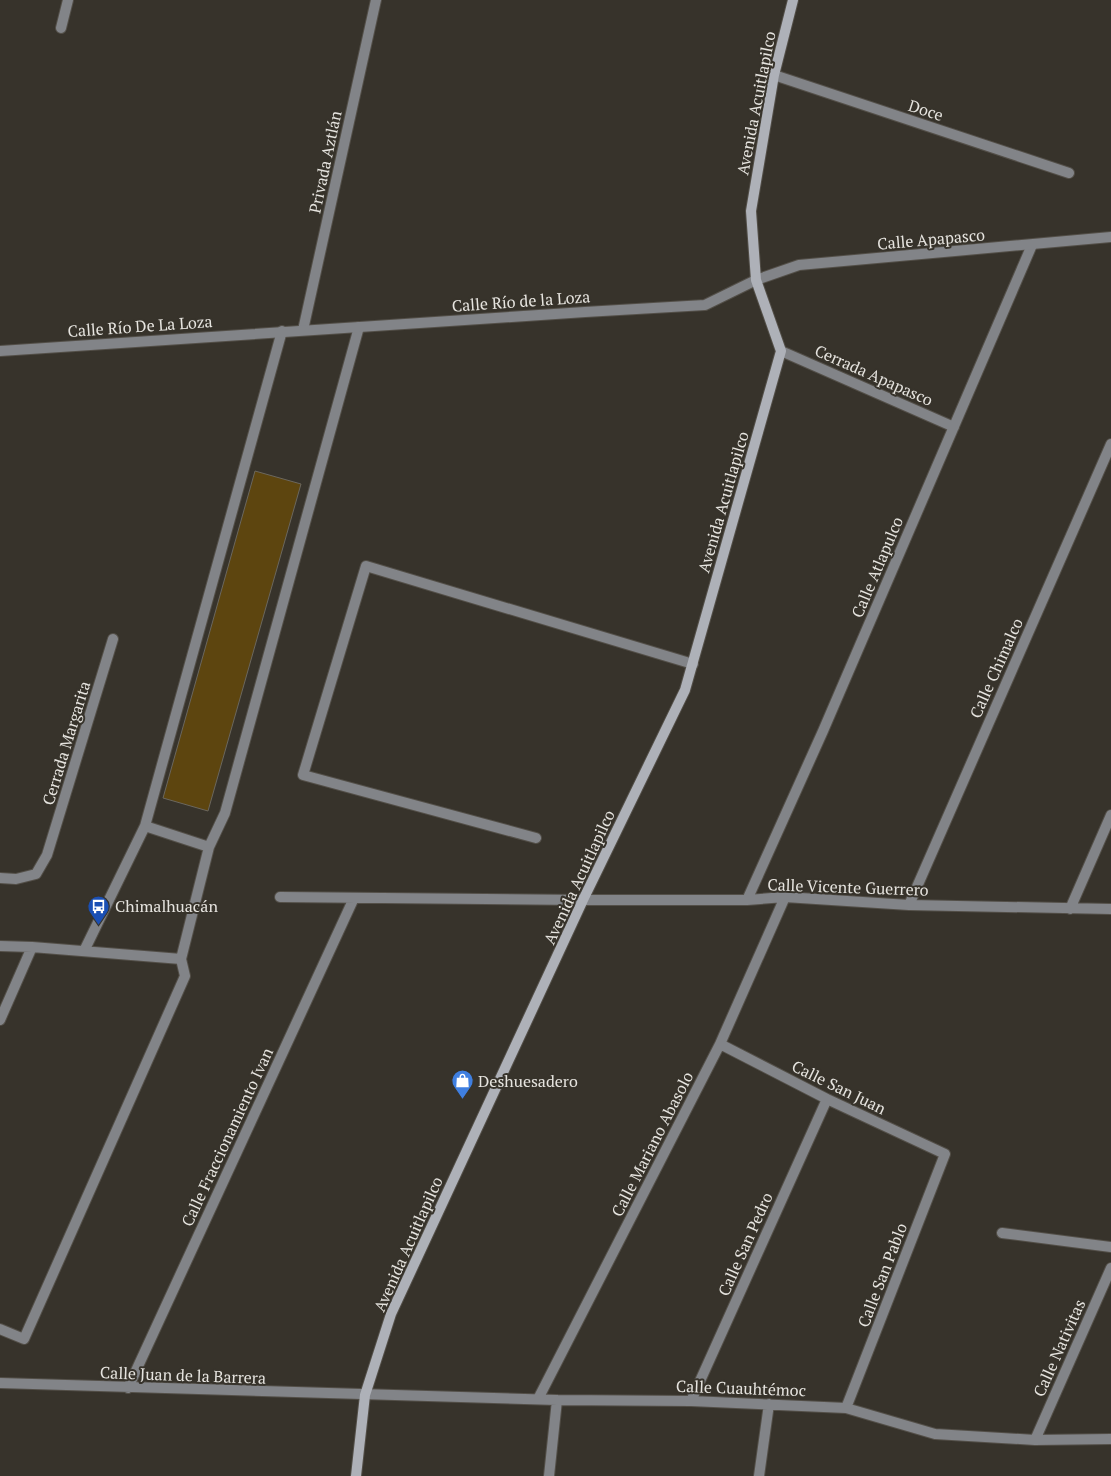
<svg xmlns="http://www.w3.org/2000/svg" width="1111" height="1476" font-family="'PT Serif',serif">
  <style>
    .building { fill: #5d450f; stroke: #6b675e }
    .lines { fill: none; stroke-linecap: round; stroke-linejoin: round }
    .service-casing { stroke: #534f48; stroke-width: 12 }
    .minor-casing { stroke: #534f48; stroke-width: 12 }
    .tertiary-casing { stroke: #534f48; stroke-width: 12 }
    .secondary-casing { stroke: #534f48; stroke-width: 12 }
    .service { stroke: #828488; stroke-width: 10 }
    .minor { stroke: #828488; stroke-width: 10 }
    .tertiary { stroke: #828488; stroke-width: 10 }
    .secondary { stroke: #aeb1b8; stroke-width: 10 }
    .labels { text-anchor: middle; stroke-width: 4; stroke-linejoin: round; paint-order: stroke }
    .street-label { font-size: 16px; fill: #e6e4df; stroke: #37332b }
    .poi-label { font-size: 16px; fill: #e6e4df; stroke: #37332b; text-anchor: start }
  </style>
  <rect width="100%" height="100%" fill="#37332b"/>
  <!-- building -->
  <path class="building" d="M 255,471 L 301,484 L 208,811 L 163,798 Z"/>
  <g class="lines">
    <defs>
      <path id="service" d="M 536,838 L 303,775 L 366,566 L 693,664
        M 209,847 L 145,826 L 282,331
        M 0,946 L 32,947 L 181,959
        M 84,951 L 145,826
        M 0,1020 L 32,947
        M 0,1329 L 24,1339 L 185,976 L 181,959 L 209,847 L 225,813 L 359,327"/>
      <path id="minor" d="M 61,28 L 68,0
        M 774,75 L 1069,173
        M 303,330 L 376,0
        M 781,351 L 954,427
        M 0,878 L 16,879 L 36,874 L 47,855 L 113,639
        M 280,897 L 583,900 L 747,900 L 785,897 L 909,905 L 1111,909
        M 747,900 L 823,731 L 1032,245
        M 909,905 L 1111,444
        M 1070,909 L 1111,815
        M 720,1044 L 827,1099 L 945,1154 L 846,1408
        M 1002,1233 L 1111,1247
        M 0,1383 L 557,1400 L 691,1401 L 846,1408 L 935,1434 L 1035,1440 L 1111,1439
        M 128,1388 L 354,898
        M 538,1399 L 720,1044 L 785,897
        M 691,1401 L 827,1099
        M 1035,1440 L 1111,1268
        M 549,1476 L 557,1400
        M 759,1476 L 769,1404"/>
      <path id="tertiary" d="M 0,351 L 585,312 L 705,305 L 756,280 L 799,265 L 1111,237"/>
      <path id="secondary" d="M 356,1476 L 365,1395 L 391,1314 L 583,900 L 685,690 L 781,351 L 756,280 L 751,211 L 774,75 L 793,0"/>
    </defs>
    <!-- service casing -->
    <use href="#service" class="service-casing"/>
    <!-- minor casing -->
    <use href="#minor" class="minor-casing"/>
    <!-- tertiary casing -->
    <use href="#tertiary" class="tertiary-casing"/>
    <!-- secondary casing -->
    <use href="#secondary" class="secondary-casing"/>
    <!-- service -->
    <use href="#service" class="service"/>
    <!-- minor -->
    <use href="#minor" class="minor"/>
    <!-- tertiary -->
    <use href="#tertiary" class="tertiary"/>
    <!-- secondary -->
    <use href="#secondary" class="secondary"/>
  </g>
  <!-- icons -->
  <defs>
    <symbol id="bus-pin" viewBox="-11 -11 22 30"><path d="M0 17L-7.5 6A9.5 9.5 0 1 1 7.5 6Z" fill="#1a4fb4" stroke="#37332b"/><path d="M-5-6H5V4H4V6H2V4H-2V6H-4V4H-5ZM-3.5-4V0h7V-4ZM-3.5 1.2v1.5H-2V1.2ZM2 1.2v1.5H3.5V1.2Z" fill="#fff"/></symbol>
    <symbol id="shop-pin" viewBox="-11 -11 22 30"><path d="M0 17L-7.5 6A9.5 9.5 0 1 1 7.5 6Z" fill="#3f7fe0" stroke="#37332b"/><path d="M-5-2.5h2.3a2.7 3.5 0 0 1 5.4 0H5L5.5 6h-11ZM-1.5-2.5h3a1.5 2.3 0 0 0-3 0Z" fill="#fff"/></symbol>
  </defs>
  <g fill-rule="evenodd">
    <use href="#bus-pin" x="86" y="894" width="25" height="34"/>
    <use href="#shop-pin" x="450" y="1068" width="25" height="34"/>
  </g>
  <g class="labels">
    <!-- street labels -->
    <g class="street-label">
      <text transform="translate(756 103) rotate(-79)" y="6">Avenida Acuitlapilco</text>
      <text transform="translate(926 110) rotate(18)" y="6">Doce</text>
      <text transform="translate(325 162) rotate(-78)" y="6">Privada Aztlán</text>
      <text transform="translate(931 239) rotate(-5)" y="6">Calle Apapasco</text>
      <text transform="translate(521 301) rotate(-4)" y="6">Calle Río de la Loza</text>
      <text transform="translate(140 326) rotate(-4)" y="6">Calle Río De La Loza</text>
      <text transform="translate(874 375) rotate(24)" y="6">Cerrada Apapasco</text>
      <text transform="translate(723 502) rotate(-74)" y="6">Avenida Acuitlapilco</text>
      <text transform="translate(877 567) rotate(-67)" y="6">Calle Atlapulco</text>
      <text transform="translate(996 668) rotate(-66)" y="6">Calle Chimalco</text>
      <text transform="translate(66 743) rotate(-73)" y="6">Cerrada Margarita</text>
      <text transform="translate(579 877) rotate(-65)" y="6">Avenida Acuitlapilco</text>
      <text transform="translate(848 887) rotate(2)" y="6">Calle Vicente Guerrero</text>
      <text transform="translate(839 1087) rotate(26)" y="6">Calle San Juan</text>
      <text transform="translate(227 1137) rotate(-65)" y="6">Calle Fraccionamiento Ivan</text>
      <text transform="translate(652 1144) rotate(-63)" y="6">Calle Mariano Abasolo</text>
      <text transform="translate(408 1244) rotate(-66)" y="6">Avenida Acuitlapilco</text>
      <text transform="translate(745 1244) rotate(-66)" y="6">Calle San Pedro</text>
      <text transform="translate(882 1275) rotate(-69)" y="6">Calle San Pablo</text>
      <text transform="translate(1059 1348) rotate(-66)" y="6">Calle Nativitas</text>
      <text transform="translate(183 1375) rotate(2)" y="6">Calle Juan de la Barrera</text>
      <text transform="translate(741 1388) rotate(2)" y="6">Calle Cuauhtémoc</text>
    </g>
    <!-- poi labels -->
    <g class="poi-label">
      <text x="115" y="912">Chimalhuacán</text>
      <text x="478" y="1087">Deshuesadero</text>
    </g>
  </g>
</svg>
